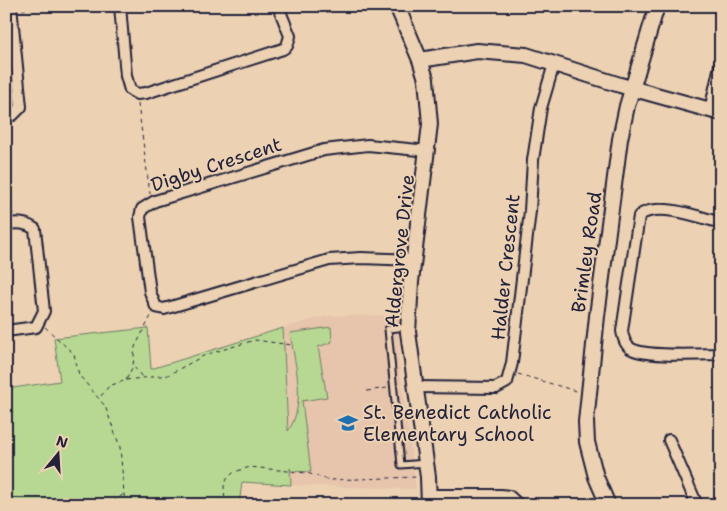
<svg xmlns="http://www.w3.org/2000/svg" width="727" height="511" font-family="'Shantell Sans',sans-serif">
  <style>
    .built { fill: #e7c4ac }
    .green { fill: #b7d892; stroke: #6c7d66 }
    .lines { fill: none; stroke-linecap: round; stroke-linejoin: round }
    .lane-casing { stroke: #22223b; stroke-width: 9 }
    .street-casing { stroke: #22223b; stroke-width: 14 }
    .secondary-casing { stroke: #22223b; stroke-width: 18 }
    .path { stroke: #22223b; stroke-width: 1; stroke-dasharray: 4 4; stroke-linecap: butt }
    .lane { stroke: #ecd1b3; stroke-width: 5 }
    .street { stroke: #ecd1b3; stroke-width: 10 }
    .secondary { stroke: #ecd1b3; stroke-width: 14 }
    .labels { text-anchor: middle; stroke-width: 4; stroke-linejoin: round; paint-order: stroke }
    .street-label { font-size: 19px; fill: #22223b; stroke: #ecd1b3 }
    .poi-label { font-size: 19px; fill: #22223b; stroke: #ecd1b3; text-anchor: start }
  </style>
  <rect width="100%" height="100%" fill="#ecd1b3"/>
  <filter id="ink" filterUnits="userSpaceOnUse"><feTurbulence type="fractalNoise" baseFrequency=".02" numOctaves="2"/><feDisplacementMap in="SourceGraphic" scale="10" xChannelSelector="R" yChannelSelector="G"/><feConvolveMatrix kernelMatrix="1 2 1 2 8 2 1 2 1" color-interpolation-filters="sRGB"/></filter>
  <g filter="url(#ink)">
    <!-- built -->
    <path class="built" d="M 399,315 L 399,360 L 416,489 L 291,485 L 283,328 L 327,316 Z"/>
    <!-- green -->
    <path class="green" d="M 331,327 L 332,342 L 318,347 L 327,397 L 302,401 L 311,472 L 291,471 L 290,468 L 291,485 L 242,482 L 239,505 L 6,505 L 6,389 L 60,381 L 54,338 L 148,328 L 151,369 L 283,328 L 288,431 C 307,404 295,365 290,333 Z"/>
    <g class="lines">
      <defs>
        <path id="lane" d="M 408,327 L 388,329 L 401,465 L 426,463"/>
        <path id="street" d="M 120,6 L 126,76 L 130,90 L 137,94 L 146,93 L 283,49 L 287,46 L 290,36 L 278,6
          M 710,110 L 721,61
          M 6,117 L 13,115 L 21,107 L 11,6
          M 721,223 C 700,217 656,201 639,216 L 622,331 C 623,338 625,344 630,348 C 644,358 702,354 721,354
          M 6,224 C 18,223 25,222 35,229 L 44,311 L 36,327 L 6,331
          M 415,260 L 361,258 L 329,260 L 164,309 L 156,307 L 150,292 L 140,217 L 142,209 L 155,201 L 324,150 L 368,145 L 428,151
          M 415,387 L 496,388 L 507,382 L 512,363 L 530,211 L 533,160 L 541,108 L 554,64
          M 669,440 L 697,505
          M 430,495 L 501,495 L 509,496 L 519,505"/>
        <path id="secondary" d="M 397,6 L 420,60 L 426,79 L 430,124 L 411,282 L 408,332 L 428,477 L 429,505
          M 420,60 L 477,51 L 526,55 L 620,85 L 721,113
          M 608,505 L 596,477 L 587,442 L 586,422 L 597,316 L 620,139 L 627,106 L 657,6"/>
      </defs>
      <!-- lane casing -->
      <use href="#lane" class="lane-casing"/>
      <!-- street casing -->
      <use href="#street" class="street-casing"/>
      <!-- secondary casing -->
      <use href="#secondary" class="secondary-casing"/>
      <!-- path -->
      <path class="path" d="M 22,10 L 43,6
        M 138,104 L 150,194
        M 6,148 L 13,215
        M 45,327 L 74,354 L 79,375 L 105,406 L 120,447 L 125,505
        M 134,367 L 142,377
        M 518,374 L 576,391
        M 126,380 L 168,375 L 205,355 L 255,340 L 292,345
        M 367,391 L 387,388
        M 101,396 L 109,386 L 126,380 L 133,366 L 135,347 L 151,316
        M 114,502 L 120,505
        M 81,505 L 114,501 L 124,494
        M 225,505 L 224,486 L 227,479 L 234,472 L 250,467 L 307,473 L 329,480 L 417,477"/>
      <!-- lane -->
      <use href="#lane" class="lane"/>
      <!-- street -->
      <use href="#street" class="street"/>
      <!-- secondary -->
      <use href="#secondary" class="secondary"/>
    </g>
  </g>
  <!-- icons -->
  <defs>
    <symbol id="school-bare" viewBox="-9 -9 18 18"><path d="M0-5L7-2L0 1L-7-2ZM-4 1L0 2.5L4 1V4Q0 6-4 4Z" fill="#1f6fb2" stroke="#ecd1b3" stroke-width="2.5" paint-order="stroke"/></symbol>
  </defs>
  <g fill-rule="evenodd">
    <use href="#school-bare" x="334" y="409" width="28" height="28"/>
  </g>
  <g class="labels">
    <!-- street labels -->
    <g class="street-label">
      <text transform="translate(216 164) rotate(-18)" y="7">Digby Crescent</text>
      <text transform="translate(399 251) rotate(-84)" y="7">Aldergrove Drive</text>
      <text transform="translate(586 252) rotate(-82)" y="7">Brimley Road</text>
      <text transform="translate(505 267) rotate(-84)" y="7">Halder Crescent</text>
    </g>
    <!-- poi labels -->
    <g class="poi-label">
      <text x="363" y="419">St. Benedict Catholic<tspan x="363" dy="22">Elementary School</tspan></text>
    </g>
  </g>
  <!-- margin -->
  <rect width="727" height="511" fill="none" stroke="#ecd1b3" stroke-width="25"/>
  <rect x="12" y="12" width="702" height="486" fill="none" stroke="#22223b" stroke-width="2" filter="url(#ink)"/>
  <!-- north arrow -->
  <g transform="translate(58 454) rotate(18)" stroke="#ecd1b3" stroke-width="4" paint-order="stroke">
  <path d="M0-4L9 19L0 12L-9 19Z" fill="#22223b"/>
  <text y="-8" font-size="14" font-weight="bold" text-anchor="middle" fill="#22223b">N</text>
  </g>
</svg>
